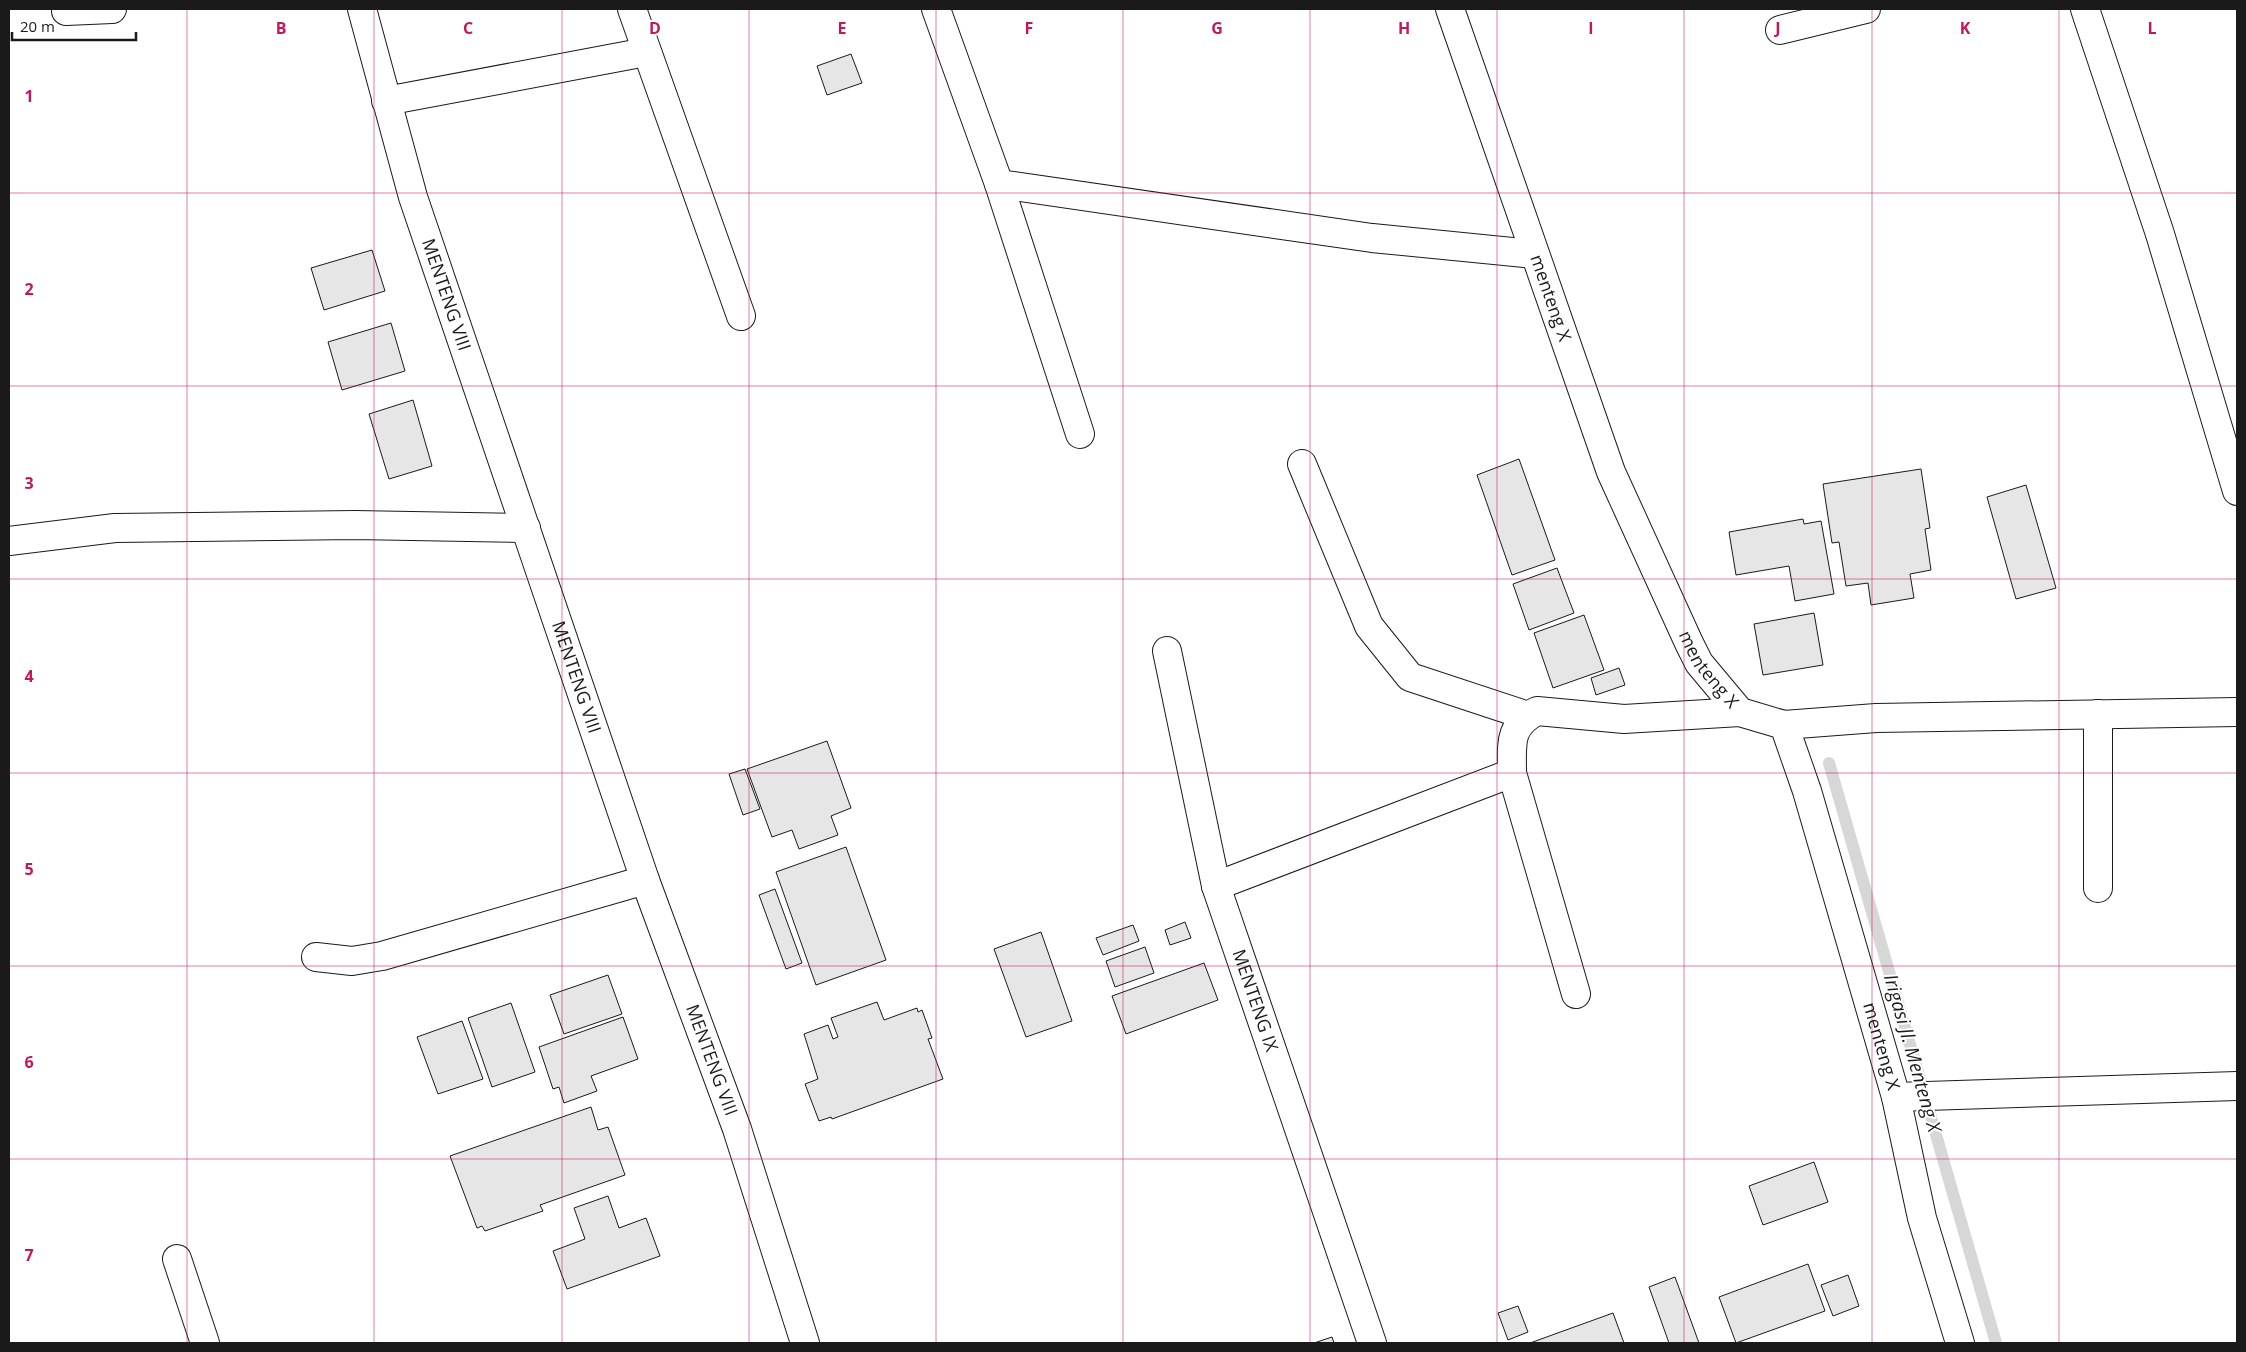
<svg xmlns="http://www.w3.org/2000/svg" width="2246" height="1352" font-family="'Open Sans',sans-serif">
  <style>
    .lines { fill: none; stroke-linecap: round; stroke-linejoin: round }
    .stream { stroke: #d7d7d7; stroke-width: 12 }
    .building { fill: #e6e6e6; stroke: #1a1a1a }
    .minor-casing { stroke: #1a1a1a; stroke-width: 30 }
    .minor { stroke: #fff; stroke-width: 28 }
    .grid { fill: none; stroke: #c2185b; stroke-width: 1; stroke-opacity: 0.55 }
    .labels { text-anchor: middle; stroke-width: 4; stroke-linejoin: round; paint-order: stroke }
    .street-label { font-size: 18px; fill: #1a1a1a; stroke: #fff }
    .water-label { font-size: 19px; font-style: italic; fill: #1a1a1a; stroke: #fff }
    .grid-label { font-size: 16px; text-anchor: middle; font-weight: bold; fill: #c2185b; stroke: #fff; stroke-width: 4; stroke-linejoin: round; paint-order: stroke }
  </style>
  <rect width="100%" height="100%" fill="#fff"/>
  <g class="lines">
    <!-- stream -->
    <path class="stream" d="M 1829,763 L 1996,1343"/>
  </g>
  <!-- building -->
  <path class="building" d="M 851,54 L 862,83 L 827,95 L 817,66 Z
    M 372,250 L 385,291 L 324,310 L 311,268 Z
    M 391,323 L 405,371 L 342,390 L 328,342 Z
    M 413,400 L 432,466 L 389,479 L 369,414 Z
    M 1519,459 L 1555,560 L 1512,575 L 1477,475 Z
    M 1921,469 L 1930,528 L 1925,529 L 1931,570 L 1910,574 L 1914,598 L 1871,605 L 1868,583 L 1846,586 L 1839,542 L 1832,543 L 1823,484 Z
    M 2026,485 L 2056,588 L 2016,599 L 1987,497 Z
    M 1803,519 L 1804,524 L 1821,521 L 1834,594 L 1795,601 L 1789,566 L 1736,575 L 1729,532 Z
    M 1557,568 L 1574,613 L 1529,630 L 1513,584 Z
    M 1814,613 L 1823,665 L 1763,675 L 1754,624 Z
    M 1584,615 L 1604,670 L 1553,688 L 1534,633 Z
    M 1619,668 L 1625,685 L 1596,695 L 1591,678 Z
    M 827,741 L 851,808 L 831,816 L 838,835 L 799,849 L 792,830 L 772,837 L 747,769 Z
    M 745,769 L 760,809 L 743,815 L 729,774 Z
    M 846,847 L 886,960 L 816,985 L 776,872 Z
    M 775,889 L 802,963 L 786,969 L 759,895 Z
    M 1185,922 L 1191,938 L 1170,945 L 1165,930 Z
    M 1133,925 L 1139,941 L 1103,955 L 1096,938 Z
    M 1041,932 L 1072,1021 L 1026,1037 L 994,949 Z
    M 1145,947 L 1154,973 L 1115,987 L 1106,961 Z
    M 1204,963 L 1218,1000 L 1126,1034 L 1112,996 Z
    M 608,975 L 622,1014 L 564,1034 L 550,995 Z
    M 877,1002 L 884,1020 L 917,1008 L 918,1012 L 922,1010 L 932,1038 L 928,1039 L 943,1079 L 832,1119 L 831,1117 L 819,1121 L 805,1084 L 818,1079 L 804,1034 L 828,1025 L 833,1039 L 838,1037 L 831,1018 Z
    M 511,1003 L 535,1072 L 492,1087 L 468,1018 Z
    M 623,1017 L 638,1059 L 591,1076 L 597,1091 L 564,1103 L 559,1087 L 553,1089 L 539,1047 Z
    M 462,1021 L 483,1079 L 438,1094 L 417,1037 Z
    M 591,1107 L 598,1130 L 608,1127 L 625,1175 L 540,1205 L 543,1211 L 485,1231 L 482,1226 L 477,1228 L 450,1156 Z
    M 1814,1162 L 1828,1202 L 1763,1225 L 1749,1186 Z
    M 608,1196 L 619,1228 L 646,1218 L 660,1256 L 567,1289 L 553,1251 L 585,1239 L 574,1208 Z
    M 1808,1264 L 1825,1311 L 1736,1343 L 1719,1297 Z
    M 1848,1275 L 1859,1306 L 1833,1316 L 1821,1285 Z
    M 1675,1277 L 1699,1343 L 1669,1343 L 1649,1287 Z
    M 1518,1306 L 1528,1332 L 1508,1340 L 1498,1313 Z
    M 1613,1313 L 1624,1343 L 1530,1343 Z
    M 1332,1337 L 1334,1343 L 1314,1343 Z"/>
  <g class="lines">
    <defs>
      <g id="minor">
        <path id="s1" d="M 362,9 L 413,197 L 645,880 L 737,1129 L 805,1343"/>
        <path d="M 632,9 L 741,316"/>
        <path d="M 936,9 L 999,184 L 1080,434"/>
        <path id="s2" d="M 1450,9 L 1611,472 L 1689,643 L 1699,663 L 1740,712 L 1784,725 L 1807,791 L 1896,1097 L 1922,1218 L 1960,1343"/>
        <path d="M 2085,9 L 2160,234 L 2237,491"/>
        <path d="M 66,11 L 112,9"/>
        <path d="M 1780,30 L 1866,9"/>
        <path d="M 386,101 L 646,52"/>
        <path d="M 999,184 L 1372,238 L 1534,254"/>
        <path d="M 1302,464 L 1369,626 L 1410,677 L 1528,716"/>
        <path d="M 9,541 L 115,528 L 355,525 L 526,528"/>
        <path id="s3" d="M 1167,651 L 1216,886 L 1372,1343"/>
        <path d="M 2098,714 L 2098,888"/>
        <path d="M 1784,725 L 1876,718 L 2237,712"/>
        <path d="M 1216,886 L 1512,773"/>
        <path d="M 316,957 L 352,961 L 382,956 L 645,880"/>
        <path d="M 1576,994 L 1512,773 C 1512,744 1508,726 1537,711 L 1624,719 L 1740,712"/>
        <path d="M 1896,1097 L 2237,1086"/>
        <path d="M 177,1259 L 205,1343"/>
      </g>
    </defs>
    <!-- minor casing -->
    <use href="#minor" class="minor-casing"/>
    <!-- minor -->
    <use href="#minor" class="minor"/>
  </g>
  <!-- grid -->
  <path class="grid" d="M 187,9 L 187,1343M 374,9 L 374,1343M 562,9 L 562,1343M 749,9 L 749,1343M 936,9 L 936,1343M 1123,9 L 1123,1343M 1310,9 L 1310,1343M 1497,9 L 1497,1343M 1684,9 L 1684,1343M 1872,9 L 1872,1343M 2059,9 L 2059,1343M 9,193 L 2237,193M 9,386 L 2237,386M 9,579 L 2237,579M 9,773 L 2237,773M 9,966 L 2237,966M 9,1159 L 2237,1159"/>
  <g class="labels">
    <!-- street labels -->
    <g class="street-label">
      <text dy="6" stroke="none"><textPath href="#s1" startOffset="298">MENTENG VIII</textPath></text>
      <text dy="6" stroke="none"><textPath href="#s2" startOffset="306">menteng X</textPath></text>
      <text dy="6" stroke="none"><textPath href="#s2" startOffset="711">menteng X</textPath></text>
      <text dy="6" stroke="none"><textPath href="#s1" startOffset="702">MENTENG VIII</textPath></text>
      <text dy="6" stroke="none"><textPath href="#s3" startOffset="361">MENTENG IX</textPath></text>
      <text dy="6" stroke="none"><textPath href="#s2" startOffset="1146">menteng X</textPath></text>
      <text dy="6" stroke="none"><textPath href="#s1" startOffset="1108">MENTENG VIII</textPath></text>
    </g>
    <!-- water labels -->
    <g class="water-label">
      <text transform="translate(1913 1053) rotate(74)" y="7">Irigasi Jl. Menteng X</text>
    </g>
  </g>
  <g class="grid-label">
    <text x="281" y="34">B</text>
    <text x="468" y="34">C</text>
    <text x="655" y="34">D</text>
    <text x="842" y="34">E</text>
    <text x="1029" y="34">F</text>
    <text x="1217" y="34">G</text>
    <text x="1404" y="34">H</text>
    <text x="1591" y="34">I</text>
    <text x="1778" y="34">J</text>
    <text x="1965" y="34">K</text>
    <text x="2152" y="34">L</text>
    <text x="29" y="102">1</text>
    <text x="29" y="295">2</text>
    <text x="29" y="489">3</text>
    <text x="29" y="682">4</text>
    <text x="29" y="875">5</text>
    <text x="29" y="1068">6</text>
    <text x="29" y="1261">7</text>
  </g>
  <!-- border -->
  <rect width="2246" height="1352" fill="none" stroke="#1a1a1a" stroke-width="20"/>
  <!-- scale -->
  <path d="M12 32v8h124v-8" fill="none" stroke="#1a1a1a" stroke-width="2.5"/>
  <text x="20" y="32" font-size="15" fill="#1a1a1a" stroke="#ffffff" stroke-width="4" paint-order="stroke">20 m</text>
</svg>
